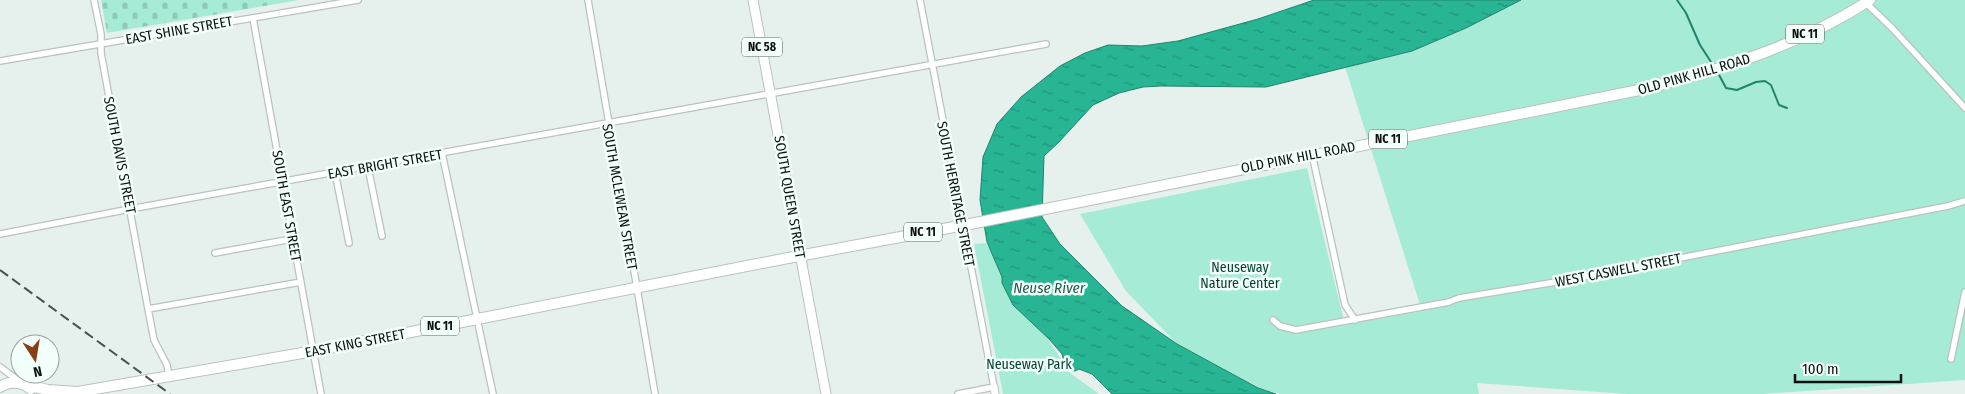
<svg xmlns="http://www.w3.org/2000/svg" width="1965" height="394" font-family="'Fira Sans Condensed',sans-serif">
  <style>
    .cemetery { fill: url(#cemetery-stones) }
    .park { fill: #a6ebd5 }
    .water { fill: url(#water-ripples); stroke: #20846c }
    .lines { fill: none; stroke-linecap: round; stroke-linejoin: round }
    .stream { stroke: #20846c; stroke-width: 2 }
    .minor-casing { stroke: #b8c3bf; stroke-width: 8 }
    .tertiary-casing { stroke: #b8c3bf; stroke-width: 9 }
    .primary-casing { stroke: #b8c3bf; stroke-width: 11 }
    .trunk-casing { stroke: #b8c3bf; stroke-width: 12 }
    .minor { stroke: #fff; stroke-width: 5.5 }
    .tertiary { stroke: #fff; stroke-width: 7 }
    .primary { stroke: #fff; stroke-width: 9 }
    .trunk { stroke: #fff; stroke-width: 10 }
    .rail { stroke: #4a504e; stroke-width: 2; stroke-dasharray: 10 5; stroke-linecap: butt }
    .labels { text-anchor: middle; stroke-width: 5; stroke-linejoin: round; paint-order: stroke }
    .shield { fill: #f3fffb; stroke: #525856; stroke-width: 1 }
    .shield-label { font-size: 12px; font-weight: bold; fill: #0d110f }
    .street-label { font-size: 14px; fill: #0d110f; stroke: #f3fffb }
    .park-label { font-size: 14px; fill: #013e30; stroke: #f3fffb }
    .water-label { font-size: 15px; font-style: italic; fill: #24594b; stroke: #f3fffb }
  </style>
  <defs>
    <pattern id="cemetery-stones" width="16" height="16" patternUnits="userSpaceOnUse" patternTransform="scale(1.25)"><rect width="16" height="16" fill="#a6ebd5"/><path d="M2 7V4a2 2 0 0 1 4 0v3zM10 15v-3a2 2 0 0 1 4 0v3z" fill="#8ec8b6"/></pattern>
    <pattern id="water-ripples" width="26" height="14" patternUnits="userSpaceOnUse" patternTransform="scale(1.25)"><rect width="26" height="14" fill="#28b594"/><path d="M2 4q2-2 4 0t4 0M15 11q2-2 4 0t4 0" fill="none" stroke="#219277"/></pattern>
  </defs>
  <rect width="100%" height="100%" fill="#e6f1ed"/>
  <!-- cemetery -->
  <path class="cemetery" d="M 101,0 L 299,0 L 107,33 Z"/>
  <!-- park -->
  <path class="park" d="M 1324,0 L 1965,0 L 1965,380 L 1762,394 L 1626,394 L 1477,383 L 1479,394 L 1280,394 L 1258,388 L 1177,344 L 1126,291 L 1080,214 L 1307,168 L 1345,325 L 1422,311 Z
    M 986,243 L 1070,373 L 1099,394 L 1003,394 L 974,244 Z"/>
  <!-- water -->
  <path class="water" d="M 1314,0 L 1521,0 L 1466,28 L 1412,51 L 1266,87 L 1161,86 L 1143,87 L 1119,93 L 1093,105 L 1058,143 L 1044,156 L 1042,217 L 1060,244 L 1122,306 L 1177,344 L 1258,388 L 1276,394 L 1112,394 L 1092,374 L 1079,369 L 1075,371 L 1066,369 L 1062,354 L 1049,339 L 1013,305 L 1002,283 L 1002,277 L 987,242 L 980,200 L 983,157 L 997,124 L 1021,97 L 1060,66 L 1085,53 L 1108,45 L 1142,46 L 1178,41 L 1258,19 Z"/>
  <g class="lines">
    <!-- stream -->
    <path class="stream" d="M 1677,0 L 1686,13 L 1700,45 L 1713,65
      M 1717,71 L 1726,88 L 1737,90 L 1756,82 L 1765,81 L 1771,85 L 1779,105 L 1787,108"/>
    <defs>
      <path id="minor" d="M 94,0 L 101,34 L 101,53 L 148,309 L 154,340 L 167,365 L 169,376
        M 588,0 L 655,394
        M 920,0 L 994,387 L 958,394
        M 1866,3 L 1892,28 L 1965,108
        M 253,18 L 321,394
        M 0,61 L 358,0
        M 442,153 L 493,394
        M 1312,154 L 1345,305 L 1355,320
        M 368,167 L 382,236
        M 335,172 L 349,243
        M 0,234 L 130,209 L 1046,44
        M 215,253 L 292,239
        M 148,309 L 301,282
        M 1273,320 L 1280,326 L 1296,330 L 1449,302 L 1459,298 L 1562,281 L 1948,206 L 1965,201
        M 1951,359 L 1965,292
        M 0,367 L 19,381"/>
      <path id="tertiary" d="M 994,387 L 995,394"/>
      <path id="primary" d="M 753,0 L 826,394"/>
      <path id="trunk" d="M 26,385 L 48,390 L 78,392 L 314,351 L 788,258 L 970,224 L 1639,90 C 1718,71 1801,45 1870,0
        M 0,387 C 10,380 22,382 31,389"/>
    </defs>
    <!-- minor casing -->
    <use href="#minor" class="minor-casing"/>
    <!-- tertiary casing -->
    <use href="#tertiary" class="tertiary-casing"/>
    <!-- primary casing -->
    <use href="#primary" class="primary-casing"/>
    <!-- trunk casing -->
    <use href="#trunk" class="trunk-casing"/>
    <!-- minor -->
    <use href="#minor" class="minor"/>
    <!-- tertiary -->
    <use href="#tertiary" class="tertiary"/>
    <!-- primary -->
    <use href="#primary" class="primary"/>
    <!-- trunk -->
    <use href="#trunk" class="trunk"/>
    <!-- rail -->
    <path class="rail" d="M 0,270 L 170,394"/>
  </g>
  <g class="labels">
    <!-- shield labels -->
    <g class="shield">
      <rect x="1786" y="24.5" width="38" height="19" rx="4"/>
      <rect x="742" y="37.5" width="40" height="19" rx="4"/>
      <rect x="1369" y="129.5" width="38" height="19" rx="4"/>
      <rect x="904" y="222.5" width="38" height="19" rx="4"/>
      <rect x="421" y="316.5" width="38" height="19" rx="4"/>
    </g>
    <g class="shield-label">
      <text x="1805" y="38">NC 11</text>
      <text x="762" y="51">NC 58</text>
      <text x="1388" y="143">NC 11</text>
      <text x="923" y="236">NC 11</text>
      <text x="440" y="330">NC 11</text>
    </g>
    <!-- street labels -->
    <g class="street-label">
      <text transform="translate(179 30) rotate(-10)" y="5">EAST SHINE STREET</text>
      <text transform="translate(1694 74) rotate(-16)" y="5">OLD PINK HILL ROAD</text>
      <text transform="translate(120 155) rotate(79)" y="5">SOUTH DAVIS STREET</text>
      <text transform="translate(1298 157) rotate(-11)" y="5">OLD PINK HILL ROAD</text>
      <text transform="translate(385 164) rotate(-10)" y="5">EAST BRIGHT STREET</text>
      <text transform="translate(956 194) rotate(79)" y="5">SOUTH HERRITAGE STREET</text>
      <text transform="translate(620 197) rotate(80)" y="5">SOUTH MCLEWEAN STREET</text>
      <text transform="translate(790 197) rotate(80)" y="5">SOUTH QUEEN STREET</text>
      <text transform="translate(287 206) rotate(80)" y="5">SOUTH EAST STREET</text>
      <text transform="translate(1618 270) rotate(-11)" y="5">WEST CASWELL STREET</text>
      <text transform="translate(355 343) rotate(-11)" y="5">EAST KING STREET</text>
    </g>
    <!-- park labels -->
    <g class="park-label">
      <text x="1240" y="272">Neuseway<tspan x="1240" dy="16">Nature Center</tspan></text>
      <text x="1029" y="369">Neuseway Park</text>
    </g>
    <!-- water labels -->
    <g class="water-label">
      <text x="1049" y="293">Neuse River</text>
    </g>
  </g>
  <!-- north arrow -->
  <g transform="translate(35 359) rotate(168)"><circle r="24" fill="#f3fffb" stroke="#97a09d"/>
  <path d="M0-4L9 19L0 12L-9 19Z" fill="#854115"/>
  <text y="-8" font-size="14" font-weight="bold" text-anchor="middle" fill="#0d110f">N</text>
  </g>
  <!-- scale -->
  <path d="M1795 374v8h106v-8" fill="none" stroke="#0d110f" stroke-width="2.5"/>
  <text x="1802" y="374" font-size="15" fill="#0d110f" stroke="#f3fffb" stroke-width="4" paint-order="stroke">100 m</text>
</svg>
